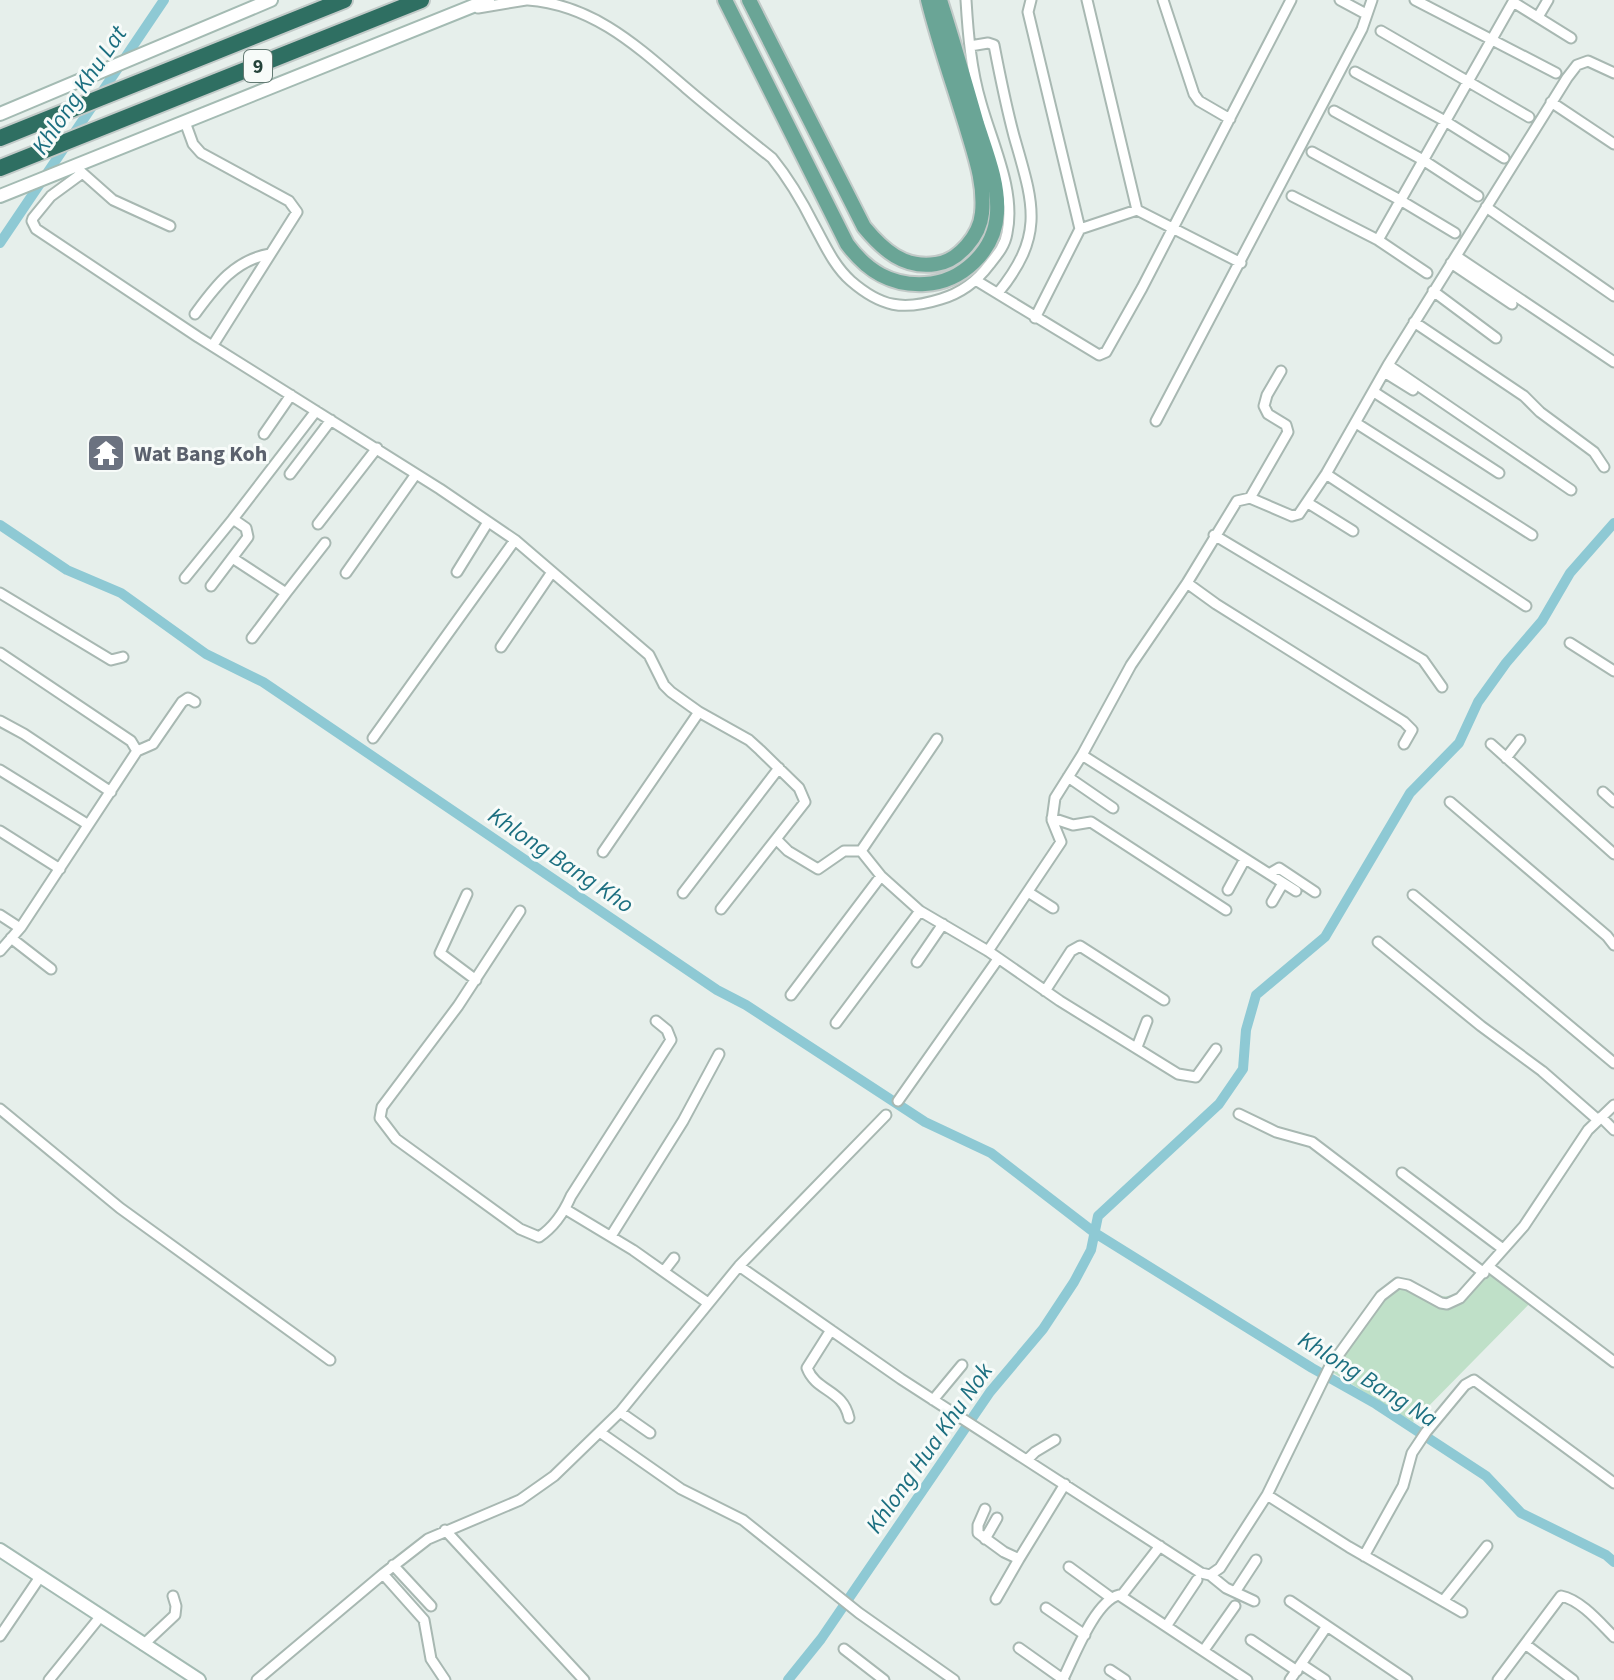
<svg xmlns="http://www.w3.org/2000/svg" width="1614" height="1680" font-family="'Source Sans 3',sans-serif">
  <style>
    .green { fill: #bfe0c8 }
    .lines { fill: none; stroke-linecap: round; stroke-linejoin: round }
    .canal { stroke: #8ec9d4; stroke-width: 10 }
    .street-casing { stroke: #a8b8b2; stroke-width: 13 }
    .secondary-casing { stroke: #a4bbb3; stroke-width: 16 }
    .primary-casing { stroke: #c2cac8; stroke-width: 18 }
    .highway-casing { stroke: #c2cac8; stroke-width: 20 }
    .street { stroke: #fff; stroke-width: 9 }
    .secondary { stroke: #fff; stroke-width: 12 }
    .primary { stroke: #6aa596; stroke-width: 14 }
    .highway { stroke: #2f6f62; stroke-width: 16 }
    .labels { text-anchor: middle; stroke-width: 6; stroke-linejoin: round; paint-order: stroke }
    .shield { fill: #f7fbf9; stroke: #637a73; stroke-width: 2 }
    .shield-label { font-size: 20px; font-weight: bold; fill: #24423a }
    .worship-label { font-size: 22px; font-weight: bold; fill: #5b616d; stroke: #f7fbf9; text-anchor: start }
    .water-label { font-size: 24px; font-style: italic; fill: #1c6f80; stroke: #f7fbf9 }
  </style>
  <rect width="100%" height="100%" fill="#e6efeb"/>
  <!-- green -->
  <path class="green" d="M 1489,1262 L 1535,1298 L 1413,1422 L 1327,1369 L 1388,1285 C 1415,1269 1424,1303 1452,1295 C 1468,1290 1479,1273 1489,1262 Z"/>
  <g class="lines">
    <!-- canal -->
    <path class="canal" d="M 0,243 L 164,0
      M 0,525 L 67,570 L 121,593 L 206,654 L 263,682 L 717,990 L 746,1005 L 925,1122 L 991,1153 L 1095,1233 L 1312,1368 L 1376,1404 L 1486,1476 L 1521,1513 L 1606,1555 L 1614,1562
      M 788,1680 L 821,1639 L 990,1392 L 1043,1329 L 1074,1282 L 1091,1250 L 1098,1216 L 1219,1104 L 1243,1069 L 1246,1030 L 1256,995 L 1325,937 L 1410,793 L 1459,743 L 1478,702 L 1506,663 L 1542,621 L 1570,573 L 1614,523"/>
    <defs>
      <path id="street" d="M 528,0 C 594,5 638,47 686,88 C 714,112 743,135 772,158 C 789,179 802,201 814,225 C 825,245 834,266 851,281 C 881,307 903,311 941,299 C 961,293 977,281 989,265 C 997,255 1005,246 1007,233 C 1016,191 992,143 981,103 C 971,69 968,34 966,0
        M 1031,0 L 1028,12 L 1080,229 L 1035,318
        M 1087,0 L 1137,210
        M 1163,0 L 1194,94 L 1199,101 L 1230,119
        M 1340,0 L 1366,14
        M 1415,0 L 1556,73
        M 478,8 L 526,0
        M 1538,17 L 1548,0
        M 1381,31 L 1529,117
        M 970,46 L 988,43 L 994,45 C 1000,76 1006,106 1014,136 C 1033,203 1046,234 998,293
        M 1355,72 L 1445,121 L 1504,158
        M 1551,102 L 1614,144
        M 1334,111 L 1423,160 L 1478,196
        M 185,122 L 193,144 L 201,153 L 289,201 L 297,212 L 213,345
        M 1312,152 L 1400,200 L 1455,233
        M 78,169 L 113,200 L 170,226
        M 81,174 L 51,196 L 33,218 L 32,221 L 36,229 L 198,337 L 440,489 L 515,540 L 649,655 L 664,685 L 671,692 L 699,712 L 749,740 L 760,750 L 799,788 L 805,802 L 776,839 L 788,851 L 818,869 L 844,851 L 861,851 L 881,876 L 920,911 L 988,951 L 1060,1001 L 1178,1074 L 1196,1077 L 1216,1049
        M 1292,196 L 1378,240 L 1427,273
        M 1486,207 L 1614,296
        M 1080,229 L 1137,210 L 1241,263
        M 1378,240 L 1513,2 L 1571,38
        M 1456,256 L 1614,362
        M 1451,263 L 1512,304
        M 977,281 L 1099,355 L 1106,352 L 1142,288 L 1291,0
        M 1433,291 L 1496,338
        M 195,314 C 215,287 234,260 270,254
        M 1414,322 L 1524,396 L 1540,412 L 1594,452 L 1604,467
        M 1388,365 L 1571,490
        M 1384,372 L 1413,390
        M 1374,392 L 1499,473
        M 1156,421 L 1362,29 L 1372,0
        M 1356,423 L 1532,535
        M 264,434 L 291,395
        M 290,474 L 331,420
        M 1326,474 L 1526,606
        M 1250,498 L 1288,432 L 1286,425 L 1268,414 L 1264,406 L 1267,395 L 1281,371
        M 1308,503 L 1353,531
        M 318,524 L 377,448
        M 1214,535 L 1423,660 L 1442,687
        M 234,559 L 286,593 L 325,543
        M 457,572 L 488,522
        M 346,573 L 416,474
        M 185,578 L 233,519
        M 1187,583 L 1216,604 L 1404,722 L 1412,730 L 1404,744
        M 211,586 L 248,537 L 246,528 L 233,519 L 316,411
        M 0,593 L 111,660 L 123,657
        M 252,638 L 286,593
        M 1570,643 L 1614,671
        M 501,647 L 552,572
        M 0,653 L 131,741 L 137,751
        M 0,721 L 24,734 L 111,792
        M 373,738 L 515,540
        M 1491,744 L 1614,854
        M 1082,755 L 1296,891
        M 1506,758 L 1520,740
        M 0,770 L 87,824
        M 1068,777 L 1113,808
        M 1603,792 L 1614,802
        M 1450,802 L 1607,936 L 1614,945
        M 1052,818 L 1073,825 L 1091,822 L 1226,910
        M 0,831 L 60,869
        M 861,851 L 937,739
        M 603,852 L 699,712
        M 1269,874 L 1279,868 L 1315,892
        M 1228,890 L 1245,859
        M 1028,892 L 1053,908
        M 683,893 L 779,768
        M 467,894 L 440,953 L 476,980
        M 1413,895 L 1614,1063
        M 1272,902 L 1283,883
        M 721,909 L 776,839
        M 520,911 L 458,1006 L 382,1107 L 380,1118 L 396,1139 L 520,1229 L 539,1237 C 554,1227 564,1212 571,1196 L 671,1040 L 667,1030 L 656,1021
        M 0,915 L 20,928
        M 11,938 L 51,969
        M 1378,942 L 1481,1026 L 1542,1071 L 1598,1120
        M 0,951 L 21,927 L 137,751 L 153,744 L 182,702 L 188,698 L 195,702
        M 988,951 L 1061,842 L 1052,820 L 1055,798 L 1082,755 L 1131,665 L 1187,583 L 1237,501 L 1250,498 L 1292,516 L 1299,514 L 1326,474 L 1388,365 L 1567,78 L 1577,65 L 1588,61 L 1614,73
        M 917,962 L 943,924
        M 1045,991 L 1071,951 L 1080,946 L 1164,1000
        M 791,995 L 881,876
        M 836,1023 L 920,911
        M 1137,1047 L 1147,1021
        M 898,1101 L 998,959
        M 0,1109 L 120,1208 L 330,1360
        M 1239,1114 L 1276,1132 L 1312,1142 L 1484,1273
        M 1601,1117 L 1614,1130
        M 1402,1173 L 1503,1249
        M 565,1209 L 633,1250 L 708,1303
        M 611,1236 L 683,1121 L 719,1054
        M 739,1266 L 901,1379 L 1201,1573 L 1210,1575 L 1226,1588 L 1254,1601
        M 1489,1267 L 1614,1362
        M 664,1271 L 674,1258
        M 831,1330 L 807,1368 C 816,1392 843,1389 849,1418
        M 933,1400 L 962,1365
        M 620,1412 L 650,1433
        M 601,1433 L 681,1489 L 743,1520 L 859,1613 L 954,1680
        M 1027,1460 L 1035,1452 L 1055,1440
        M 1267,1495 L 1349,1547 L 1462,1612
        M 985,1509 L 978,1525 L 978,1533 L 1004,1552 L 1019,1559 L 1065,1484
        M 445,1530 L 584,1680
        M 985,1539 L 997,1518
        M 1364,1556 L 1403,1486 L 1412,1453 L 1426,1432 L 1465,1385 L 1474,1380 L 1614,1483
        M 393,1565 L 431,1606
        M 1069,1567 L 1110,1597
        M 383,1574 L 424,1620 L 431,1659 L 445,1680
        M 1210,1575 L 1220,1568 L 1267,1495 L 1329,1368 L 1381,1296 L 1398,1283 L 1408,1285 L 1441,1303 L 1447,1304 L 1460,1298 L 1524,1226 L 1588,1130 L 1614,1105
        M 1235,1592 L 1256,1560
        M 1122,1595 L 1160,1546
        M 996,1599 L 1019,1559
        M 1290,1601 L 1407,1680
        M 1443,1601 L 1487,1546
        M 1046,1608 L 1085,1635
        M 1167,1625 L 1197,1580
        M 0,1636 L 40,1577
        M 1251,1640 L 1297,1671
        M 1525,1644 L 1573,1680
        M 143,1645 L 175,1615 L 176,1606 L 173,1596
        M 1019,1648 L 1064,1680
        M 844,1649 L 884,1680
        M 1204,1650 L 1235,1606
        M 1301,1664 L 1325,1680
        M 1110,1670 L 1125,1680
        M 1063,1679 C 1074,1657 1095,1601 1119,1595 L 1247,1680
        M 49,1680 L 100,1617
        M 257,1680 L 383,1574 L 428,1539 L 520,1500 L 554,1476 L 620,1412 L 739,1266 L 886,1115
        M 1290,1680 L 1327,1626
        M 1498,1680 L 1561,1596 C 1581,1600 1600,1623 1614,1637"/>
      <path id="secondary" d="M 0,114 L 271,0
        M 0,196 L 488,0
        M 0,1550 L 199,1680"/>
      <path id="primary" d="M 725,0 L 847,244 C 867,271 891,286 925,284 C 962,282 995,251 997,213 C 999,183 986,152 977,124 C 965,82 953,41 940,0
        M 749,0 L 864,227 C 883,250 904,269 936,264 C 959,261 980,235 982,213 C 985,184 975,156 967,129 C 954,86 939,44 928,0"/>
      <path id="highway" d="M 0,138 L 344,0
        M 0,168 L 421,0"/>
    </defs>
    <!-- street casing -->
    <use href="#street" class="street-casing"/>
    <!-- secondary casing -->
    <use href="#secondary" class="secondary-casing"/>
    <!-- primary casing -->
    <use href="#primary" class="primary-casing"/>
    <!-- highway casing -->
    <use href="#highway" class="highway-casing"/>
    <!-- street -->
    <use href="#street" class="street"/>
    <!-- secondary -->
    <use href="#secondary" class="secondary"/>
    <!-- primary -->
    <use href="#primary" class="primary"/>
    <!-- highway -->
    <use href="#highway" class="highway"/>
  </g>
  <!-- icons -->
  <defs>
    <symbol id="temple-square" viewBox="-11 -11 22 22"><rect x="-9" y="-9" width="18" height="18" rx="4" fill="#6b7280" stroke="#f7fbf9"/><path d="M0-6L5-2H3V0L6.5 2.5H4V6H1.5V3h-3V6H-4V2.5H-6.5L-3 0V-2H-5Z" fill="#fff"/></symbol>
  </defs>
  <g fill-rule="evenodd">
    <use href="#temple-square" x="84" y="431" width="44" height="44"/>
  </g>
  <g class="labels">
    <!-- shield labels -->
    <rect class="shield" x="244" y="50" width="28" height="32" rx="6"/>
    <g class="shield-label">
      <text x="258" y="73">9</text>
    </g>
    <!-- worship labels -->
    <g class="worship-label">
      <text x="134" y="461">Wat Bang Koh</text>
    </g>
    <!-- water labels -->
    <g class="water-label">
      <text transform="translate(79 90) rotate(-56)" y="8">Khlong Khu Lat</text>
      <text transform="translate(561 860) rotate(34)" y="8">Khlong Bang Kho</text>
      <text transform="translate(1368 1379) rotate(32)" y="8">Khlong Bang Na</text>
      <text transform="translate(929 1448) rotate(-55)" y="8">Khlong Hua Khu Nok</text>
    </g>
  </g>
</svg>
